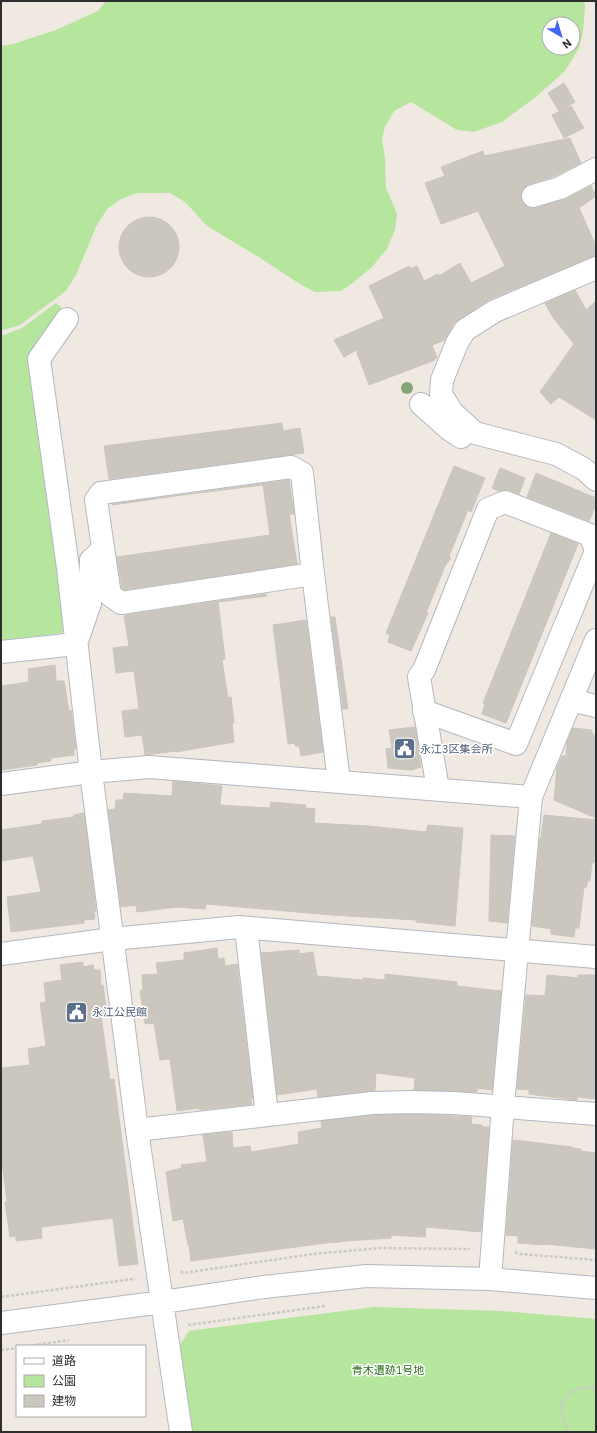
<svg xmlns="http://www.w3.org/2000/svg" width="597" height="1433" font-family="'IBM Plex Sans','Noto Sans JP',sans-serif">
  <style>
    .green { fill: #b6e59e; fill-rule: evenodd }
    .building { fill: #cbc7bf; stroke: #cbc5ba }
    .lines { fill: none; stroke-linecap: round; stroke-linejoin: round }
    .minor-casing { stroke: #b4b7c1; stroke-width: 24 }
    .path { stroke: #c9c9c9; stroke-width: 2.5; stroke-dasharray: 3 2; stroke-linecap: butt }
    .minor { stroke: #fff; stroke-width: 22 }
    .tree { fill: #84a574 }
    .labels { text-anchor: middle; stroke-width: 3; stroke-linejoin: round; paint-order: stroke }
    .service-label { font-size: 11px; fill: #4e5e75; stroke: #fff; text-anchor: start }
    .park-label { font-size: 11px; fill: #2c6e1b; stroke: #fff }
  </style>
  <rect width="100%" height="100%" fill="#efe9e1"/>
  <!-- green -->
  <path class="green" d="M 106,1 L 584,1 L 585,5 L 583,32 L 579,48 L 565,71 L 537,96 L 502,122 L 474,132 L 457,130 L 411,102 L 394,111 L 385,127 L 382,139 L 385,157 L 386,188 L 397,214 L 395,230 L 387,249 L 372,267 L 354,282 L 341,291 L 315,292 L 300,284 L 257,256 L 207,226 L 185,202 L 170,193 L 137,193 L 121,199 L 107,209 L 96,227 L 76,275 L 66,291 L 20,325 L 1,331 L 1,46 L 13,44 L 56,30 L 98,11 ZM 549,24 L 573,24 L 573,48 L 549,48 Z
    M 56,303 L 65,311 L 33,355 L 69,624 L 61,633 L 1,641 L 1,336 L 22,328 Z
    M 374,1307 L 501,1311 L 596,1319 L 596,1432 L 192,1432 L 180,1345 L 189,1331 Z"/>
  <!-- building -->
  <path class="building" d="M 564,83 L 575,102 L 559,111 L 548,93 Z
    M 571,106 L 584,128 L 564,138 L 552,115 Z
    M 570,138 L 581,163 L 555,176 L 529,184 L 524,188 L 521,193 L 521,199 L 525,205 L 530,208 L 537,208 L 566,199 L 591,186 L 596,196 L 579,208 L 596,246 L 596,255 L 488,300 L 458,320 L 454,323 L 445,340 L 432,345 L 437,358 L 434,359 L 435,360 L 369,385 L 356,350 L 344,357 L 334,340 L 384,318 L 369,286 L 409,266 L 411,269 L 417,266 L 424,281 L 438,274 L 439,276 L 460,263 L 471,283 L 505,266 L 478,211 L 441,224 L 425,183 L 445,176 L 441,167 L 483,151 L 484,156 Z
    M119 247a30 30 0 1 1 60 0a30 30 0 1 1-60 0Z
    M 575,290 L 586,310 L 596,301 L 596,420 L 559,397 L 551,404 L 540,392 L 574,344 L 552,316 L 545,303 Z
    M 282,423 L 283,431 L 300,428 L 304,453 L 109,479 L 104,446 Z
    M 454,466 L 485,478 L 471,512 L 468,510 L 449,556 L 451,558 L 445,566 L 426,613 L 428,613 L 411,651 L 388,642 L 390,635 L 386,633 Z
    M 500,468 L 525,478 L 519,494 L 510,490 L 498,491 L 492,488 Z
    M 536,473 L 596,498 L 596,504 L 589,521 L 527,497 Z
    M 289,480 L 294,514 L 289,514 L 297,564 L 124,590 L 122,588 L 117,557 L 270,535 L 263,485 L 182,495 Z
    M 182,495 L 113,505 L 112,504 Z
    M 551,533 L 578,544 L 506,723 L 482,714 L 485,704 L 483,703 Z
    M 266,594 L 267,596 L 218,602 L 225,659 L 222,660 L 228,698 L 231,697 L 234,723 L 232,723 L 234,742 L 176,752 L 176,751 L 145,755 L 142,735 L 125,737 L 122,711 L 139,709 L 134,671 L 116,673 L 113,648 L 129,646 L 124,615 Z
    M 331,617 L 335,617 L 348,709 L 343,709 Z
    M 306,620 L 323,752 L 301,756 L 299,746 L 295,746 L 295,743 L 288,744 L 273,625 Z
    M 55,665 L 56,681 L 64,681 L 69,711 L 71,710 L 76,749 L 74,749 L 74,755 L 51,758 L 51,761 L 37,763 L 37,765 L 1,770 L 1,686 L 29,682 L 28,669 Z
    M 415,727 L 421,767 L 412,770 L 388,768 L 386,749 L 392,748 L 389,730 Z
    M 573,728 L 592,730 L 592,734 L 594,734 L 594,736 L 596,737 L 596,818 L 554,800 L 557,767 L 562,756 L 566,756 L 567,742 Z
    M 173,781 L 222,786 L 220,805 L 270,808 L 271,802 L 306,805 L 305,808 L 315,809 L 314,823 L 368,826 L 426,832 L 428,825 L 463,828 L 455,926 L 416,922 L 416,920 L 332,915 L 206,904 L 205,909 L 177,907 L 137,912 L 136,905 L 121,907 L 108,810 L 115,809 L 116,800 L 123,800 L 124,793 L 172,796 Z
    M 84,813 L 96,911 L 94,911 L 95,919 L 84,920 L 84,923 L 11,932 L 7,897 L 41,892 L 33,856 L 1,861 L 1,830 L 42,824 L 42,821 L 74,817 L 74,815 Z
    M 544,815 L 596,820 L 594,863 L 592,862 L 590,881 L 588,880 L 586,888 L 584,887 L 579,928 L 575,928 L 574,937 L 551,934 L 551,929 L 532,926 L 540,838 L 541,838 Z
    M 491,835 L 515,836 L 507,923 L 489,921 Z
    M 217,948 L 218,959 L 224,958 L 225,966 L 237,964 L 253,1098 L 251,1099 L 252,1104 L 200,1110 L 199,1108 L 177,1111 L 170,1059 L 160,1060 L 154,1023 L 145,1024 L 140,990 L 143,990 L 142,975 L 158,974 L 156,963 L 184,960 L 184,953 Z
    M 299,950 L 299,954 L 313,952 L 317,976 L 363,980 L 363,978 L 385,980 L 385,974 L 457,982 L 457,986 L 501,991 L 492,1090 L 477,1088 L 477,1092 L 414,1090 L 415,1078 L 376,1073 L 375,1090 L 318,1097 L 317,1089 L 277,1095 L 261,953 Z
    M 83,962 L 83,967 L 93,965 L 94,970 L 100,970 L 101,986 L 103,985 L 107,1014 L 101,1015 L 110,1080 L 114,1079 L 138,1264 L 119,1266 L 113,1218 L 41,1227 L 42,1238 L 16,1241 L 16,1236 L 10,1237 L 5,1202 L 7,1202 L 1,1153 L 1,1068 L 30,1065 L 28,1049 L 46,1046 L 40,1003 L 46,1002 L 44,983 L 62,980 L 60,965 Z
    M 547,975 L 578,978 L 578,975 L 596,975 L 596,1099 L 577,1097 L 577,1100 L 544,1096 L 529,1094 L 529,1090 L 517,1089 L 526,995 L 545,996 Z
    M 412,1114 L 472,1117 L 471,1124 L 482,1125 L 482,1127 L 489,1127 L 481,1232 L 426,1227 L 425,1237 L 391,1235 L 391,1238 L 345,1241 L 333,1243 L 333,1242 L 191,1261 L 189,1245 L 188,1245 L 183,1219 L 173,1221 L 166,1172 L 182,1168 L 181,1165 L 207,1162 L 203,1135 L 232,1132 L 233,1148 L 250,1146 L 251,1152 L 299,1144 L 298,1132 L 322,1128 L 321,1121 L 373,1115 Z
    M 513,1140 L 572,1147 L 572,1148 L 581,1149 L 581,1151 L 596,1153 L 596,1249 L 545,1244 L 545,1245 L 518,1243 L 518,1236 L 506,1235 Z"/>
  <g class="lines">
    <defs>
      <path id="minor" d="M 533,196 L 560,188 L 596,169
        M 596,268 L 495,311 L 465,330 L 457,343 L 442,380 L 441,394 L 452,412 L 475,433 L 556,454 L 584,469 L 596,480
        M 67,319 L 39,359 L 68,568 L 91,772 L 137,1130 L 181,1432
        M 421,404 L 449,429 L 461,437
        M 313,574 L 121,603 L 110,595 L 96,500 L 101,493 L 291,467 L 302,473 L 313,574 L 339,781
        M 1,652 L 76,644 L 90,603 L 91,560 L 103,549
        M 571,700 L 596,706
        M 424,711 L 516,744 L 596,551
        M 1,784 L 91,772 L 149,767 L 531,797
        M 438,789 L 419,677 L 424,670 L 488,509 L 505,502 L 590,535 L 596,550
        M 246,928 L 267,1115
        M 1,954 L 112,939 L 239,927 L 596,957
        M 137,1130 L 372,1103 L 412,1102 L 454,1103 L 596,1114
        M 490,1279 L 503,1106 L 531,797 L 596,640
        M 1,1323 L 163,1302 L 264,1287 L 366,1276 L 490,1279 L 596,1288"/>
    </defs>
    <!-- minor casing -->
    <use href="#minor" class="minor-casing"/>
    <!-- path -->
    <path class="path" d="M 515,1252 L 520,1254 L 596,1260
      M 181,1271 L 183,1273 L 313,1254 L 380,1248 L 470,1249
      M 1,1297 L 133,1279 L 135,1278
      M 188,1325 L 325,1306
      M 28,1346 L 69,1340
      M 1,1350 L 17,1348
      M 568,1432 C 566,1424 562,1415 562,1407 C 562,1391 583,1385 596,1389"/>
    <!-- minor -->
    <use href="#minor" class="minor"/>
  </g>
  <!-- trees -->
  <circle class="tree" cx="407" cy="388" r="6"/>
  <!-- icons -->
  <defs>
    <symbol id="civic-square" viewBox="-11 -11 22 22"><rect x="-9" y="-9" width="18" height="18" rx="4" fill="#5c6f8a" stroke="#fff"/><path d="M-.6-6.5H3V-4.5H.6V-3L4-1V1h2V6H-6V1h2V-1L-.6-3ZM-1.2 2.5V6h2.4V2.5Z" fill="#fff"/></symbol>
  </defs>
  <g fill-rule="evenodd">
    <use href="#civic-square" x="392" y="736" width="25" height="25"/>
    <use href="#civic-square" x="64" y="1000" width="25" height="25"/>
  </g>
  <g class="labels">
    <!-- service labels -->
    <g class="service-label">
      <text x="420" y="753">永江3区集会所</text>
      <text x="92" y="1016">永江公民館</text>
    </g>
    <!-- park labels -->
    <g class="park-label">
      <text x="388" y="1374">青木遺跡1号地</text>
    </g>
  </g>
  <!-- border -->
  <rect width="597" height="1433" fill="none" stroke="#2e2e2e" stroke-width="4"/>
  <!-- legend -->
  <rect x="16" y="1345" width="130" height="72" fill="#ffffff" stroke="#ababab"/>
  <rect x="24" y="1358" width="20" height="6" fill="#ffffff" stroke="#ababab"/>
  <text x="52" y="1365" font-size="12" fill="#2e2e2e">道路</text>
  <rect x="24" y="1375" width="20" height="12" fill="#b6e59e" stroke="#ababab"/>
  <text x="52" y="1385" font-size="12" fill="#2e2e2e">公園</text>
  <rect x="24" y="1395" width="20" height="12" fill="#cbc7bf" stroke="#ababab"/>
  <text x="52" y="1405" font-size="12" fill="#2e2e2e">建物</text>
  <!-- north arrow -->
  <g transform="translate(561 36) rotate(142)"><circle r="19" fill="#ffffff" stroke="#ababab"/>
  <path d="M0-3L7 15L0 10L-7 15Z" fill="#4264fb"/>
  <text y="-6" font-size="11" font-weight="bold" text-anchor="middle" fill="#2e2e2e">N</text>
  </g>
</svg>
